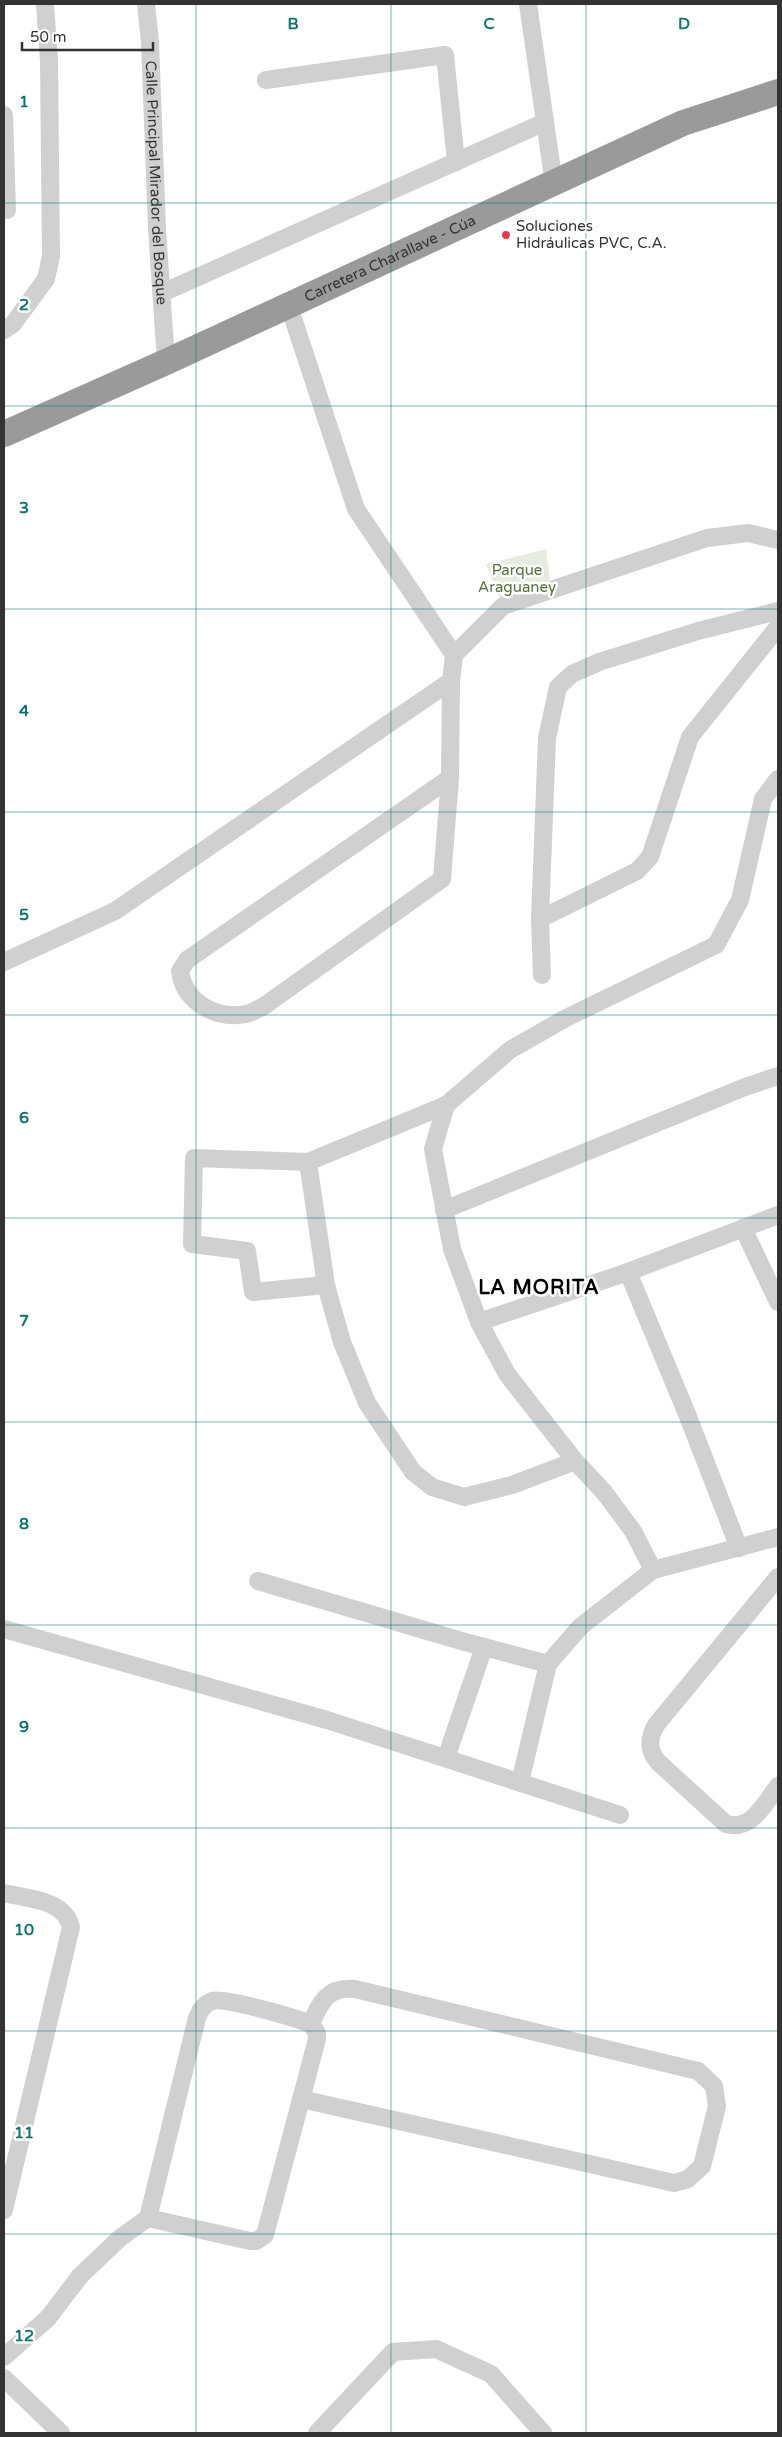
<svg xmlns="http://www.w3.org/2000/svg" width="782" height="2437" font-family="'Varela Round',sans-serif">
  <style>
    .green { fill: #e6ecdf }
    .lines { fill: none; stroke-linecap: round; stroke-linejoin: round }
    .minor { stroke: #d0d0d0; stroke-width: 18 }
    .highway { stroke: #9a9a9a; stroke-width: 26 }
    .grid { fill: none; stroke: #0f766e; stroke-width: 1; stroke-opacity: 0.55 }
    .poi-dot { fill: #e63946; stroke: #fff; stroke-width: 2 }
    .labels { text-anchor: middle; stroke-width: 5; stroke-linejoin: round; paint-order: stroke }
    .street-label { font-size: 15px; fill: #333; stroke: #fff }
    .poi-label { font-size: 15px; fill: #333; stroke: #fff; text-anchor: start }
    .park-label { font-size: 15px; fill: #56703f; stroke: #fff }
    .district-label { font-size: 20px; font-weight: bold; letter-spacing: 1px; fill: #000; stroke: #fff }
    .grid-label { font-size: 16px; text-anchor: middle; font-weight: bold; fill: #0f766e; stroke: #fff; stroke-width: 5; stroke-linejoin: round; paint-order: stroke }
  </style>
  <rect width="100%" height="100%" fill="#fff"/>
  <!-- green -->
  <path class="green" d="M 546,549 L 551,590 L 503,606 L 486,564 Z"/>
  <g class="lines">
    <!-- minor -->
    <g class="minor">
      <path id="s1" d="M 146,4 L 150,42 L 157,229 L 166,362"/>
      <path d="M 528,4 L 554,184"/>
      <path d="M 266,80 L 445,55 L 456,162"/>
      <path d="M 4,115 L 7,210"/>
      <path d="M 162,293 L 545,122"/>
      <path d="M 289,306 L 356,509 L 454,655 L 503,606 L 707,538 L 748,533 L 778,540"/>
      <path d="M 4,330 L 13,324 L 46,279 L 51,256 L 49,61 L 45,4"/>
      <path d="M 450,778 L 187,960 L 180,971 C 184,1002 216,1020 246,1014 C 252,1013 258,1009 264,1006 L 442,879 L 450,778 L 451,681 L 454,655"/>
      <path d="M 540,919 L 637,871 L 650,857 L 690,737 L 778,627"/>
      <path d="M 4,962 L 115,911 L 451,681"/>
      <path d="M 542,975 L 540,919 L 547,738 L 558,687 L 572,674 L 599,662 L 698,631 L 778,611"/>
      <path d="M 446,1105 L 433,1149 L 452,1249 L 479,1322 L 507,1374 L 575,1461 L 604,1492 L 633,1531 L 653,1570"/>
      <path d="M 308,1162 L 326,1285"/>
      <path d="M 444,1210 L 745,1087 L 778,1076"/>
      <path d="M 743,1228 L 778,1302"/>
      <path d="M 628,1272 L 687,1414 L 739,1548"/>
      <path d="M 479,1322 L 628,1272 L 778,1215"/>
      <path d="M 575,1461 L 512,1485 L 464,1497 L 432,1487 L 413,1472 L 367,1403 L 342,1342 L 326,1285 L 253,1292 L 247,1251 L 192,1244 L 194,1158 L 308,1162 L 446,1105 L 510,1050 L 566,1018 L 716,945 L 740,900 L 763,799 L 778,779"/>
      <path d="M 778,1577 L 656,1725 C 648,1739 648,1750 658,1762 L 726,1824 C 752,1831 764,1804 778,1786"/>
      <path d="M 258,1581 L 465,1642 L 548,1664"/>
      <path d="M 4,1629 L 327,1720 L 620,1815"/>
      <path d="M 446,1758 L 484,1647"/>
      <path d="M 520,1782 L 548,1664 L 580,1627 L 653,1570 L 778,1537"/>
      <path d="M 4,1893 C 28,1899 64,1899 71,1927 L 4,2210"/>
      <path d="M 301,2099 L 674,2183 L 688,2179 L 702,2166 L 717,2106 L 714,2086 L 698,2071 L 355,1989 C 327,1986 320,2003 311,2024"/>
      <path d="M 4,2357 L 48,2318 L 80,2276 L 120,2238 L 148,2218 L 197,2018 C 200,2010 204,2004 212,2001 C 224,1997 296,2018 311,2024 L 317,2033 L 317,2039 L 265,2235 L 256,2241 L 250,2241 L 148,2218"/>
      <path d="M 4,2378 L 61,2433"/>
      <path d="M 317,2433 L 393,2352 L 436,2349 L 491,2374 L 543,2433"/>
    </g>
    <!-- highway -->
    <path class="highway" id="s2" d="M 4,434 L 166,362 L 683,123 L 778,92"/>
  </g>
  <!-- grid -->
  <path class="grid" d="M 196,4 L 196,2433M 391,4 L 391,2433M 586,4 L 586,2433M 4,203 L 778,203M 4,406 L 778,406M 4,609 L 778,609M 4,812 L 778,812M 4,1015 L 778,1015M 4,1218 L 778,1218M 4,1422 L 778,1422M 4,1625 L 778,1625M 4,1828 L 778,1828M 4,2031 L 778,2031M 4,2234 L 778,2234"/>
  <!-- markers -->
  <circle class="poi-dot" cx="506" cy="235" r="5"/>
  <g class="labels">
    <!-- street labels -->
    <g class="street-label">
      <text dy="5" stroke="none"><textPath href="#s1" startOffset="179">Calle Principal Mirador del Bosque</textPath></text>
      <text dy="5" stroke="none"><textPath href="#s2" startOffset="424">Carretera Charallave - Cúa</textPath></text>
    </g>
    <!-- poi labels -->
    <g class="poi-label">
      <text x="516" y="231">Soluciones<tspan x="516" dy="17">Hidráulicas PVC, C.A.</tspan></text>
    </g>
    <!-- park labels -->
    <g class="park-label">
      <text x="517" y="575">Parque<tspan x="517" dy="17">Araguaney</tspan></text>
    </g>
    <!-- district labels -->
    <g class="district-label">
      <text x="539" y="1294">LA MORITA</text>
    </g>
  </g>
  <g class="grid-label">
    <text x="293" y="29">B</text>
    <text x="489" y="29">C</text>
    <text x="684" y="29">D</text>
    <text x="24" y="107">1</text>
    <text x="24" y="310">2</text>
    <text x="24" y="513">3</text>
    <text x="24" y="716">4</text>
    <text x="24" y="920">5</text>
    <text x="24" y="1123">6</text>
    <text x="24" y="1326">7</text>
    <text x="24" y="1529">8</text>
    <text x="24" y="1732">9</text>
    <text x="24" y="1935">10</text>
    <text x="24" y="2138">11</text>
    <text x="24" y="2341">12</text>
  </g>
  <!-- border -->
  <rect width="782" height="2437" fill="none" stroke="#333333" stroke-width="10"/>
  <!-- scale -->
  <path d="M22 42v8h131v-8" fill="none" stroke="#333333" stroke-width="2.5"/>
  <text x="30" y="42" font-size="15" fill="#333333" stroke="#ffffff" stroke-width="4" paint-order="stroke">50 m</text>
</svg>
